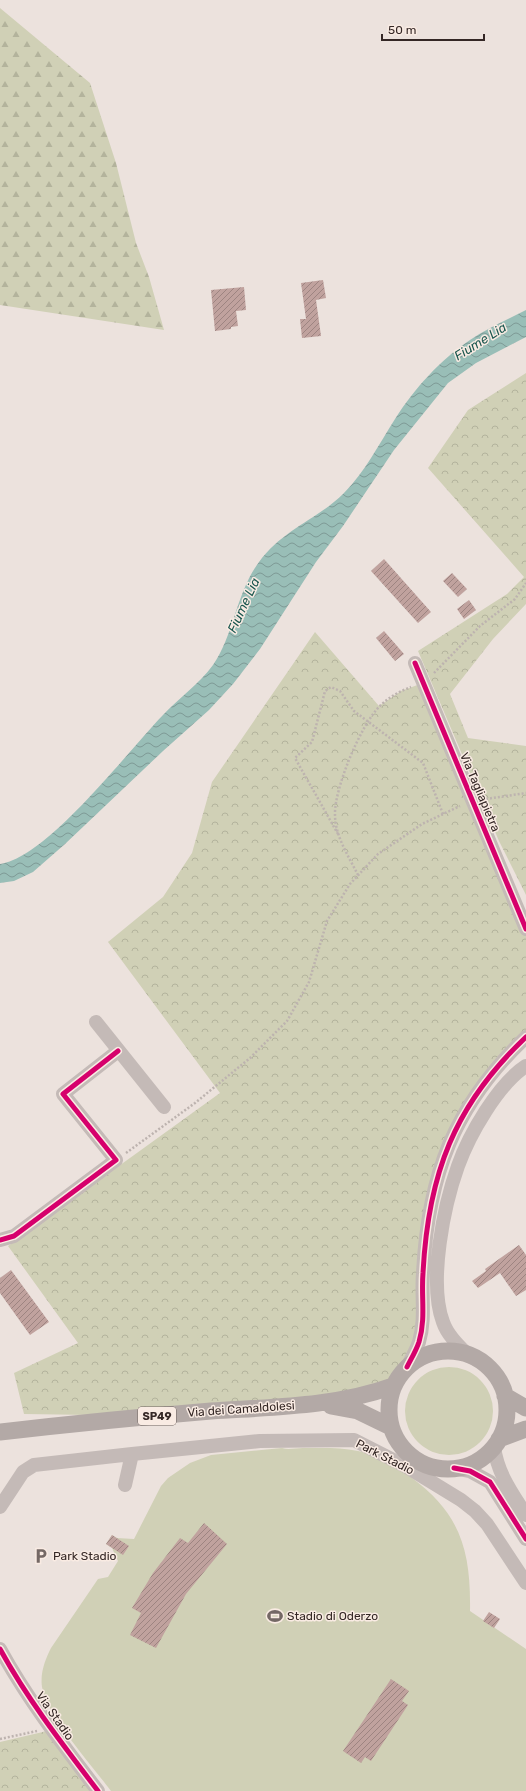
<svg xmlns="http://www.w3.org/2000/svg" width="526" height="1791" font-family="Rubik,sans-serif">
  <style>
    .grass { fill: #d0d0b6 }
    .forest { fill: url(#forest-firs) }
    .park { fill: url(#park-crowns) }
    .water { fill: url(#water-waves) }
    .building { fill: url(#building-hatch) }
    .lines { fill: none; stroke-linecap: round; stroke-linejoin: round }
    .path { stroke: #bdb3af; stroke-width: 2.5; stroke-dasharray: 2 2; stroke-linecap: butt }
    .minor { stroke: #c4bab7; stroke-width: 14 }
    .major { stroke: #b3a9a6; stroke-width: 17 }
    .cycleway-casing { stroke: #f9ebe3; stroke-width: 8 }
    .cycleway { stroke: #d6006c; stroke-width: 5 }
    .labels { text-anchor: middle; stroke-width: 3; stroke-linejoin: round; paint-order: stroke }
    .shield { fill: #f9ebe3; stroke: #6f625e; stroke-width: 1 }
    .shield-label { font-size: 11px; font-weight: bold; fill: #342725 }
    .street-label { font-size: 12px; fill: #342725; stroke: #f9ebe3 }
    .poi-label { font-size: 12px; fill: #342725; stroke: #f9ebe3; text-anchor: start }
    .water-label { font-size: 13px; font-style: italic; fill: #1a574f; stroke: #f9ebe3 }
  </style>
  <defs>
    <pattern id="forest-firs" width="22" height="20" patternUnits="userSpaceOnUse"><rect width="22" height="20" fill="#d0d0b6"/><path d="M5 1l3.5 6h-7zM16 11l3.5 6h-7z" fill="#b3b39c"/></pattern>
    <pattern id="park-crowns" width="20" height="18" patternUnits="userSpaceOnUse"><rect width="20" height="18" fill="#d0d0b6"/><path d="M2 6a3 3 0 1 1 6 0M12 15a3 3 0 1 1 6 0" fill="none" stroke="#b3b39c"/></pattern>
    <pattern id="water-waves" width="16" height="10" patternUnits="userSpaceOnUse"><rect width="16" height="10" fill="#99beb7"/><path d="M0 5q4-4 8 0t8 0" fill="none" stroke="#7e9a95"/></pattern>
    <pattern id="building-hatch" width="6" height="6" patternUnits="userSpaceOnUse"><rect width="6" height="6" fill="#c0a29e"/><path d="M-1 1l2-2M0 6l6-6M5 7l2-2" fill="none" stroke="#9d8481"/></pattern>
  </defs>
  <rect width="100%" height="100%" fill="#ece2dd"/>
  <!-- grass -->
  <path class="grass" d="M405 1411a44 44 0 1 1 88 0a44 44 0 1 1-88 0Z
    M 282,1448 C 288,1450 296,1448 303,1448 C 321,1448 340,1447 358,1451 C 377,1455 397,1466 412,1478 C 461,1514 471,1552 470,1611 L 526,1649 L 526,1791 L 111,1791 C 93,1767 46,1714 42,1687 C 40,1673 45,1660 51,1648 L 98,1579 L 108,1577 L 118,1561 L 112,1548 L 106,1544 L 112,1535 L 117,1538 L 134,1539 L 161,1486 L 168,1478 L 190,1463 L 211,1455 Z"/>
  <!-- forest -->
  <path class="forest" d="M 0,8 L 90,83 L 116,163 L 136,243 L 149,277 L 164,330 L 0,305 Z"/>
  <!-- park -->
  <path class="park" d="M 526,373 L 526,604 L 493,639 L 450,694 L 468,738 L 526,746 L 526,895 L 499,841 L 418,651 L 507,594 L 524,577 L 428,468 L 468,410 Z
    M 315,632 L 379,706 L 401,691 L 423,683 L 526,929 L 526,1037 L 504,1058 L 443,1158 L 423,1306 L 407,1367 L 393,1386 L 157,1416 L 24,1414 L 14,1373 L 78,1343 L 8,1246 L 220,1093 L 108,942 L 163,897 L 192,853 L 212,782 Z
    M 47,1731 L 90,1791 L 0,1791 L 0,1742 Z"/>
  <!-- water -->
  <path class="water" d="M 526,310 L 526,337 L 476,363 L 448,383 L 394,450 L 343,526 L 316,562 L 260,649 L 233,684 L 209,710 L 163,751 L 65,844 L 33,872 L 14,881 L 0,883 L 0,864 C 48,857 127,752 163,715 C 179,698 199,684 213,665 C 234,635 236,593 259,562 C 283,529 317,520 344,493 C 365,472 379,444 395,419 C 414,389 441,359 470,340 C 488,328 507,320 526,310 Z"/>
  <!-- building -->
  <path class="building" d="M 323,280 L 326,298 L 316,300 L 321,336 L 302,338 L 300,319 L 306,319 L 301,283 Z
    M 244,287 L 246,310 L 236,311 L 238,326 L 231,327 L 231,329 L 215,331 L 211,290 Z
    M 384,559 L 431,612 L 418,623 L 371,571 Z
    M 452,573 L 467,589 L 458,597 L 443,581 Z
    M 469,600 L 476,610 L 464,619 L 457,609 Z
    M 384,631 L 404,654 L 395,661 L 376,638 Z
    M 519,1245 L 526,1255 L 526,1290 L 516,1296 L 500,1273 L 478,1288 L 472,1281 L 486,1271 L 485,1269 Z
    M 11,1270 L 49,1322 L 30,1335 L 0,1293 L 0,1278 Z
    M 204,1523 L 227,1544 L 186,1594 L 156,1648 L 130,1635 L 141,1613 L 132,1608 L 153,1573 L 180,1538 L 188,1543 Z
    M 112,1535 L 129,1546 L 123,1555 L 106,1544 Z
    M 489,1612 L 500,1619 L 494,1628 L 483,1621 Z
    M 391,1679 L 409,1691 L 402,1701 L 408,1705 L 371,1761 L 365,1757 L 361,1763 L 343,1751 Z"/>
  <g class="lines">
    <!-- path -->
    <path class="path" d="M 434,673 L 480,626 L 515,599 L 526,583
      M 486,799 L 526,793
      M 338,834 L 295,758 L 312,742 L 325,691 L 331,687 L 340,691 L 354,711 L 423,763 L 443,814
      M 358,875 C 349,857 335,836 335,815 C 334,789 361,724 380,706 C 389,697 400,691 411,687
      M 126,1153 L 195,1103 L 250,1058 L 287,1021 L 309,982 L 327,921 L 350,884 L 378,854 L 422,824 L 460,806
      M 0,1739 L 37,1731"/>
    <!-- minor -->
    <path class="minor" d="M 415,663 L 526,929
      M 96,1022 L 164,1107
      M 0,1240 L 14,1236 L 116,1160 L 63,1094 L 118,1051
      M 466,1353 C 457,1344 447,1334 443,1322 C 428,1282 444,1205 458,1166 C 469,1135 498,1084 526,1066
      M 407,1367 C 411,1359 416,1351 419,1342 C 426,1319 421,1296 423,1273 C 428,1175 454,1105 526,1037
      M 494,1446 C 497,1473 512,1493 526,1515
      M 454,1468 L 470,1471 L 490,1482 L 526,1539
      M 125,1485 L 132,1454 L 260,1441 L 354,1440 L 407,1467 L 461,1500 L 475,1511 L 487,1524 L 526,1583
      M 0,1507 L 23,1472 L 34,1465 L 132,1454
      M 0,1649 C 28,1700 63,1745 98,1791"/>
    <!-- major -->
    <path class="major" d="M389 1410a59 59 0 1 1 118 0a59 59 0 1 1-118 0Z
      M 505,1396 L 526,1408
      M 331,1406 L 358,1411 L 391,1427
      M 0,1432 C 70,1424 140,1417 211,1411 C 272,1407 335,1407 393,1386
      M 499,1439 L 526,1429"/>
    <defs>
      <path id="cycleway" d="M 415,663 L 526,929
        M 0,1240 L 14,1236 L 116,1160 L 63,1094 L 118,1051
        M 407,1367 C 411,1359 416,1351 419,1342 C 426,1319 421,1296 423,1273 C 428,1175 454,1105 526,1037
        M 454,1468 L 470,1471 L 490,1482 L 526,1539
        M 0,1649 C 28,1700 63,1745 98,1791"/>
    </defs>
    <!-- cycleway casing -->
    <use href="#cycleway" class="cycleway-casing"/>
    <!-- cycleway -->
    <use href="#cycleway" class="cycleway"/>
  </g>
  <!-- icons -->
  <defs>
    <symbol id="parking-bare" viewBox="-9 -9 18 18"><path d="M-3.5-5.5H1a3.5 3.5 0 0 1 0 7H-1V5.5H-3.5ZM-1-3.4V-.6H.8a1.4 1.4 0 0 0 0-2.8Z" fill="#746865" stroke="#f9ebe3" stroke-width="2.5" paint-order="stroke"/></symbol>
    <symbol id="stadium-bare" viewBox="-9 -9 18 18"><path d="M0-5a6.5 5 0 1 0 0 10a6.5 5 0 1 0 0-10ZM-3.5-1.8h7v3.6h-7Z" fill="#746865" stroke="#f9ebe3" stroke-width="2.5" paint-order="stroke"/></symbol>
  </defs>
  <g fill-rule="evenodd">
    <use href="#parking-bare" x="30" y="1545" width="22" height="22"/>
    <use href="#stadium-bare" x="264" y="1605" width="22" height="22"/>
  </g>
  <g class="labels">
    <!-- shield labels -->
    <rect class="shield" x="138" y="1407" width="38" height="18" rx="3"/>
    <g class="shield-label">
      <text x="157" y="1420">SP49</text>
    </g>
    <!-- street labels -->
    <g class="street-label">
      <text transform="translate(480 792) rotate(67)" y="4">Via Tagliapietra</text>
      <text transform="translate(241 1409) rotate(-4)" y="4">Via dei Camaldolesi</text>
      <text transform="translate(385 1457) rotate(27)" y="4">Park Stadio</text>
      <text transform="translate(55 1716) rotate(55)" y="4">Via Stadio</text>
    </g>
    <!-- poi labels -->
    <g class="poi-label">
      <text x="53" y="1560">Park Stadio</text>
      <text x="287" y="1620">Stadio di Oderzo</text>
    </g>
    <!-- water labels -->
    <g class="water-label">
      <text transform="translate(480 341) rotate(-32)" y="5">Fiume Lia</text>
      <text transform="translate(243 605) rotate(-65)" y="5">Fiume Lia</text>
    </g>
  </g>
  <!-- scale -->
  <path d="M382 34v6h102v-6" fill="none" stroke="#342725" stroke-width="2"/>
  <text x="388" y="34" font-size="12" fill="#342725" stroke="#f9ebe3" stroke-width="3" paint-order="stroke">50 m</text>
</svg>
